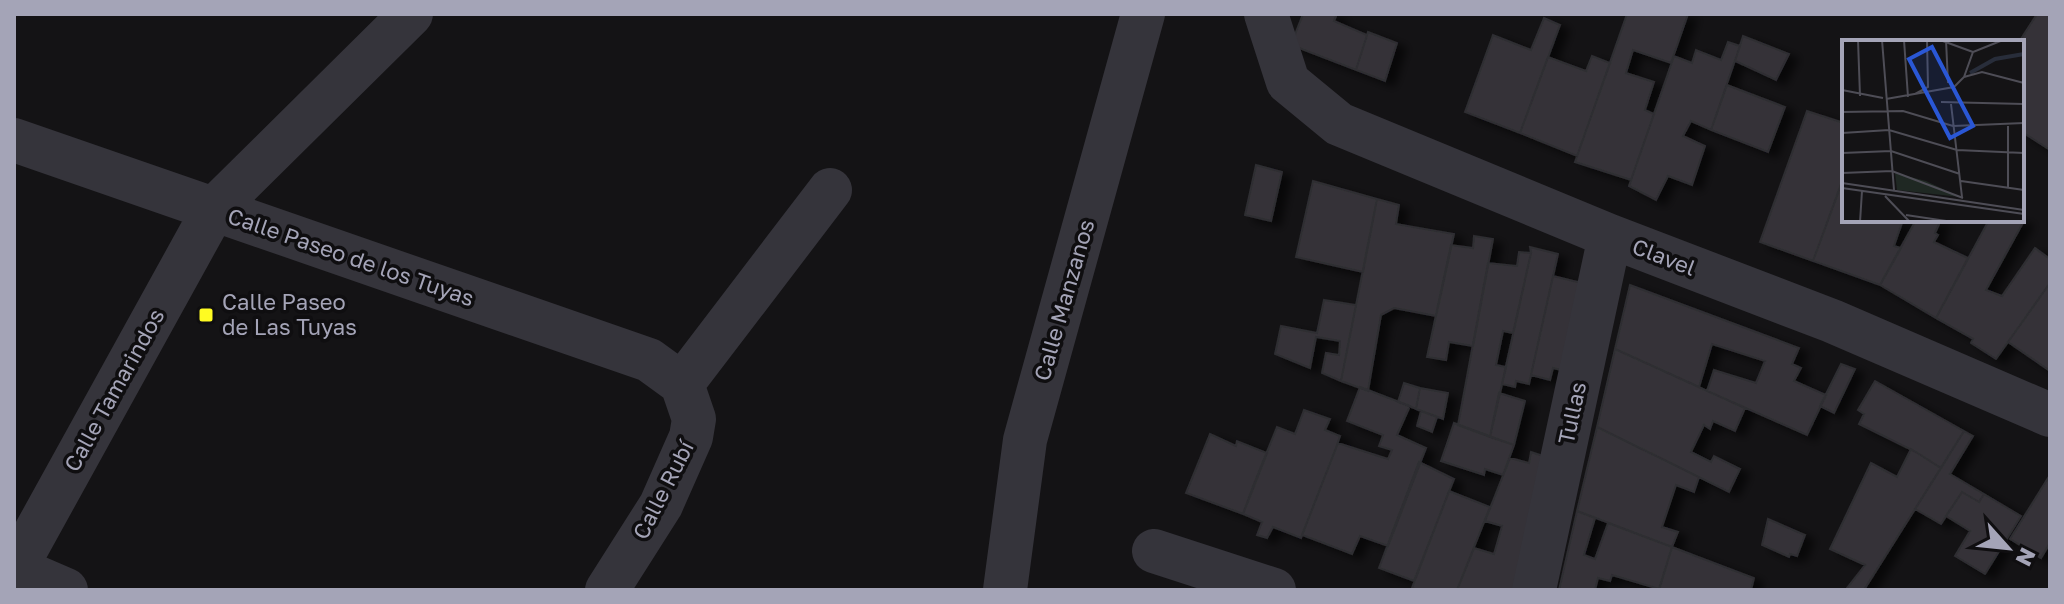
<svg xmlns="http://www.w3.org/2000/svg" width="2064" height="604" font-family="'Golos Text',sans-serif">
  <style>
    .building { fill: #343337; stroke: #2e2d31; stroke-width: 2; filter: url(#shadow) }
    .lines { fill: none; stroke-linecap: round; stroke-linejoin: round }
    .street { stroke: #35343b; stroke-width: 44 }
    .poi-dot { fill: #fffb22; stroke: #0f0e10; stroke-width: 3 }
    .labels { text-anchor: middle; stroke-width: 7; stroke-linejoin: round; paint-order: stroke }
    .street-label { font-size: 22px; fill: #a4a4b7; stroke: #0f0e10 }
    .poi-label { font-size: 22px; fill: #a4a4b7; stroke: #0f0e10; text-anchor: start }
    .inset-river { fill: none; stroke: #282d3a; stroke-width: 4 }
    .inset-road { fill: none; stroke: #4e4d56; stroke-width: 2 }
    .view { fill: #2a57d5; fill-opacity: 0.15; stroke: #2a57d5; stroke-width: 4 }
    .inset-edge { fill: none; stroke: #a4a4b7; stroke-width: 4 }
  </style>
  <defs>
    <filter id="shadow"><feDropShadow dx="9" dy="5" stdDeviation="4" flood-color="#0009"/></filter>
  </defs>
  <rect width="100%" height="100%" fill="#141315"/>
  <!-- building -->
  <path class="building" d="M 1303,14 L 1337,14 L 1334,21 L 1367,35 L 1356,70 L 1291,45 Z
    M 1627,14 L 1688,14 L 1671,63 L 1633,50 L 1626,73 L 1654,82 L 1645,110 L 1654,114 L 1631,180 L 1575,162 Z
    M 2037,14 L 2050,14 L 2050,150 L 2022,132 L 2022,42 L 2019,42 Z
    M 1544,18 L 1560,25 L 1520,133 L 1465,112 L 1493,35 L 1531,50 Z
    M 1368,32 L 1397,43 L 1385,81 L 1356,70 Z
    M 1743,36 L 1789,54 L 1776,80 L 1735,61 Z
    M 1728,42 L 1740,46 L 1711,130 L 1691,121 L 1683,136 L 1705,146 L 1692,185 L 1668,176 L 1656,200 L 1629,186 L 1674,56 L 1692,63 L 1696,50 L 1721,60 Z
    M 1592,56 L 1610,63 L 1577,156 L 1520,133 L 1548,57 L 1586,71 Z
    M 1727,85 L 1785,107 L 1768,152 L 1711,130 Z
    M 1807,111 L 1844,123 L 1844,176 L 1813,261 L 1760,242 Z
    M 1256,165 L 1282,172 L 1271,221 L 1245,215 Z
    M 1313,181 L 1377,199 L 1363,272 L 1296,257 Z
    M 1841,185 L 1844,186 L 1844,220 L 1903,220 L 1894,246 L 1901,248 L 1880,285 L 1813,261 Z
    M 1377,199 L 1399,205 L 1396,224 L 1454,234 L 1436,316 L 1394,308 L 1381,315 L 1368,391 L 1341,381 Z
    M 2022,219 L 2024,221 L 1986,290 L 2002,296 L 2035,248 L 2050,259 L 2050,283 L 1996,359 L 1971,343 L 1973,339 L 1936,318 L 1989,220 Z
    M 1916,220 L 1941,220 L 1935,233 L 1938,235 L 1934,242 L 1968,258 L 1936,318 L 1880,285 Z
    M 1474,236 L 1493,239 L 1473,346 L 1449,342 L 1446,360 L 1427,357 L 1451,245 L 1473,248 Z
    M 1530,247 L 1558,254 L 1529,384 L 1516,381 L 1515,387 L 1502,384 L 1531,253 Z
    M 1519,252 L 1531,253 L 1513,333 L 1503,331 L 1496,365 L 1506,367 L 1490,437 L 1458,425 L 1488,263 L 1517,266 Z
    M 1553,276 L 1586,284 L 1565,371 L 1553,368 L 1550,380 L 1531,375 Z
    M 2050,283 L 2050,371 L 2008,342 Z
    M 1630,285 L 1799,348 L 1792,364 L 1801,368 L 1794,381 L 1826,395 L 1807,435 L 1707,391 L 1714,370 L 1756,383 L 1765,361 L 1712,344 L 1699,387 L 1615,349 Z
    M 1324,300 L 1356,305 L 1341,381 L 1322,373 L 1326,353 L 1339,355 L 1340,341 L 1316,337 L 1310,368 L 1275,354 L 1281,326 L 1317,333 Z
    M 1615,349 L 1745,408 L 1735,431 L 1713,421 L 1710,429 L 1704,425 L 1691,452 L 1711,462 L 1714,456 L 1740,469 L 1729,492 L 1597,427 Z
    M 1841,364 L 1855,369 L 1834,413 L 1820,406 Z
    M 1875,381 L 1964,431 L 1941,468 L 1916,452 L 1859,424 L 1864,414 L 1858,410 Z
    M 1404,383 L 1420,388 L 1416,409 L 1398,402 Z
    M 1360,387 L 1410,406 L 1397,435 L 1426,448 L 1388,546 L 1360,536 L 1352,554 L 1302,535 L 1338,443 L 1388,459 L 1392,450 L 1379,446 L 1383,435 L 1347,421 Z
    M 1420,388 L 1448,393 L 1443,419 L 1416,409 Z
    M 1499,393 L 1525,401 L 1514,445 L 1490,437 Z
    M 1304,410 L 1330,419 L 1325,430 L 1340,436 L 1336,448 L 1301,538 L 1273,527 L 1267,538 L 1257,535 L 1262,522 L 1243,514 L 1254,484 L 1277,427 L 1295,434 Z
    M 1421,411 L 1437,417 L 1432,432 L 1417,426 Z
    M 1454,423 L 1514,445 L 1503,475 L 1485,469 L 1484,475 L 1441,461 Z
    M 1597,427 L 1699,477 L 1694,492 L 1676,485 L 1662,527 L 1678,532 L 1672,547 L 1577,511 Z
    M 1964,431 L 1973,436 L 1950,474 L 1984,494 L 1979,502 L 1962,492 L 1941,524 L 1915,509 Z
    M 1210,434 L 1236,446 L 1237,441 L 1267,453 L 1243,514 L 1186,493 Z
    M 1911,449 L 1941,468 L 1864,590 L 1850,590 L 1847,588 L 1865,565 L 1830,549 L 1871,463 L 1897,477 Z
    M 1531,452 L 1546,457 L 1515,590 L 1457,590 L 1474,548 L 1494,554 L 1502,526 L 1485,521 L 1510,458 L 1529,463 Z
    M 1419,462 L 1454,479 L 1414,581 L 1379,568 Z
    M 2048,478 L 2050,479 L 2050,543 L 2041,558 L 2010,539 Z
    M 1449,491 L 1490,507 L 1457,590 L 1418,590 L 1412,588 Z
    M 1962,492 L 1979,502 L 1984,494 L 2021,516 L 1985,574 L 1955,556 L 1970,531 L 1946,516 Z
    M 1577,511 L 1595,518 L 1584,555 L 1595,559 L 1608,523 L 1672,547 L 1659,589 L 1612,575 L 1610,581 L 1598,578 L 1595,590 L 1559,590 Z
    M 1768,519 L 1805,535 L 1797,556 L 1790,554 L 1789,557 L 1762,545 Z
    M 1672,547 L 1754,578 L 1751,590 L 1659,590 Z"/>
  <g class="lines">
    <!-- street -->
    <path class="street" d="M 1266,14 L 1288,82 L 1339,124 L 1610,236 L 1832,321 L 2050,415
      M 14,140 L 649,360 L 682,384
      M 682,384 L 830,190
      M 1154,551 L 1274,590
      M 15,568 L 66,590
      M 14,571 L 214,209 L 411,14
      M 607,590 L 661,505 L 691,437 L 694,419 L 682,384
      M 1005,590 L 1025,440 L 1143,14
      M 1534,590 L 1610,236"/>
  </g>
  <!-- markers -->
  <rect class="poi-dot" x="198" y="307" width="16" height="16" rx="4"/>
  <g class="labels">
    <!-- street labels -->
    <g class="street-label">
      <text transform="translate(351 257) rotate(19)" y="8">Calle Paseo de los Tuyas</text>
      <text transform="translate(1664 257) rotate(21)" y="8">Clavel</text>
      <text transform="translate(1064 300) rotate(-74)" y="8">Calle Manzanos</text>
      <text transform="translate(114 390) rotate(-61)" y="8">Calle Tamarindos</text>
      <text transform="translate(1572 413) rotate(-78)" y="8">Tullas</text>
      <text transform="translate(663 490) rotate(-63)" y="8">Calle Rubí</text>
    </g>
    <!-- poi labels -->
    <g class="poi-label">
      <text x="222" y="310">Calle Paseo<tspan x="222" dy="25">de Las Tuyas</tspan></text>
    </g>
  </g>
  <!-- overview -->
  <g transform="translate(1842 40)">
    <rect width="182" height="182" fill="#141315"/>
    <path d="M 53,133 L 84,141 L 118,157 L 55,150 Z" fill="#1f2823"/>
    <path class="inset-river" d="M 128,33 L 153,19 L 182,14"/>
    <path class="inset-road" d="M 16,0 L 18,56M 40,0 L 52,150M 62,0 L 66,57M 98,0 L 131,12M 104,0 L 106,43M 122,37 L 140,32 L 182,43M 0,50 L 41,58M 73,54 L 86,47 L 85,0M 44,59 L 112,47 L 122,37 L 131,12 L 161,0M 99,62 L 182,64M 109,64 L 120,157M 0,72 L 61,71 L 111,86 L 182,83M 0,93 L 47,90 L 115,110 L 182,113M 0,113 L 49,111 L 118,134M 0,133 L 50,131 L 121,158M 119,141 L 182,150M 0,143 L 182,170M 166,147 L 166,86M 0,148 L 182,174M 43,156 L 68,182M 64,175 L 111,182M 18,182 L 20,151"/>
    <path class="view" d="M 90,7 L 131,86 L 108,98 L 67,19 Z"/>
    <rect width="182" height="182" class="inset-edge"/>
  </g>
  <!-- border -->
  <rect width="2064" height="604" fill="none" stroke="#a4a4b7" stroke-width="32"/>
  <!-- north arrow -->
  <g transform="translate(2008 548) rotate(117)" stroke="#0f0e10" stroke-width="6" paint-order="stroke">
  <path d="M0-6L14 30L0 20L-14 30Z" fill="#a4a4b7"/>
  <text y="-12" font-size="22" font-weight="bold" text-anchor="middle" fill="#a4a4b7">N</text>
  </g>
</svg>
